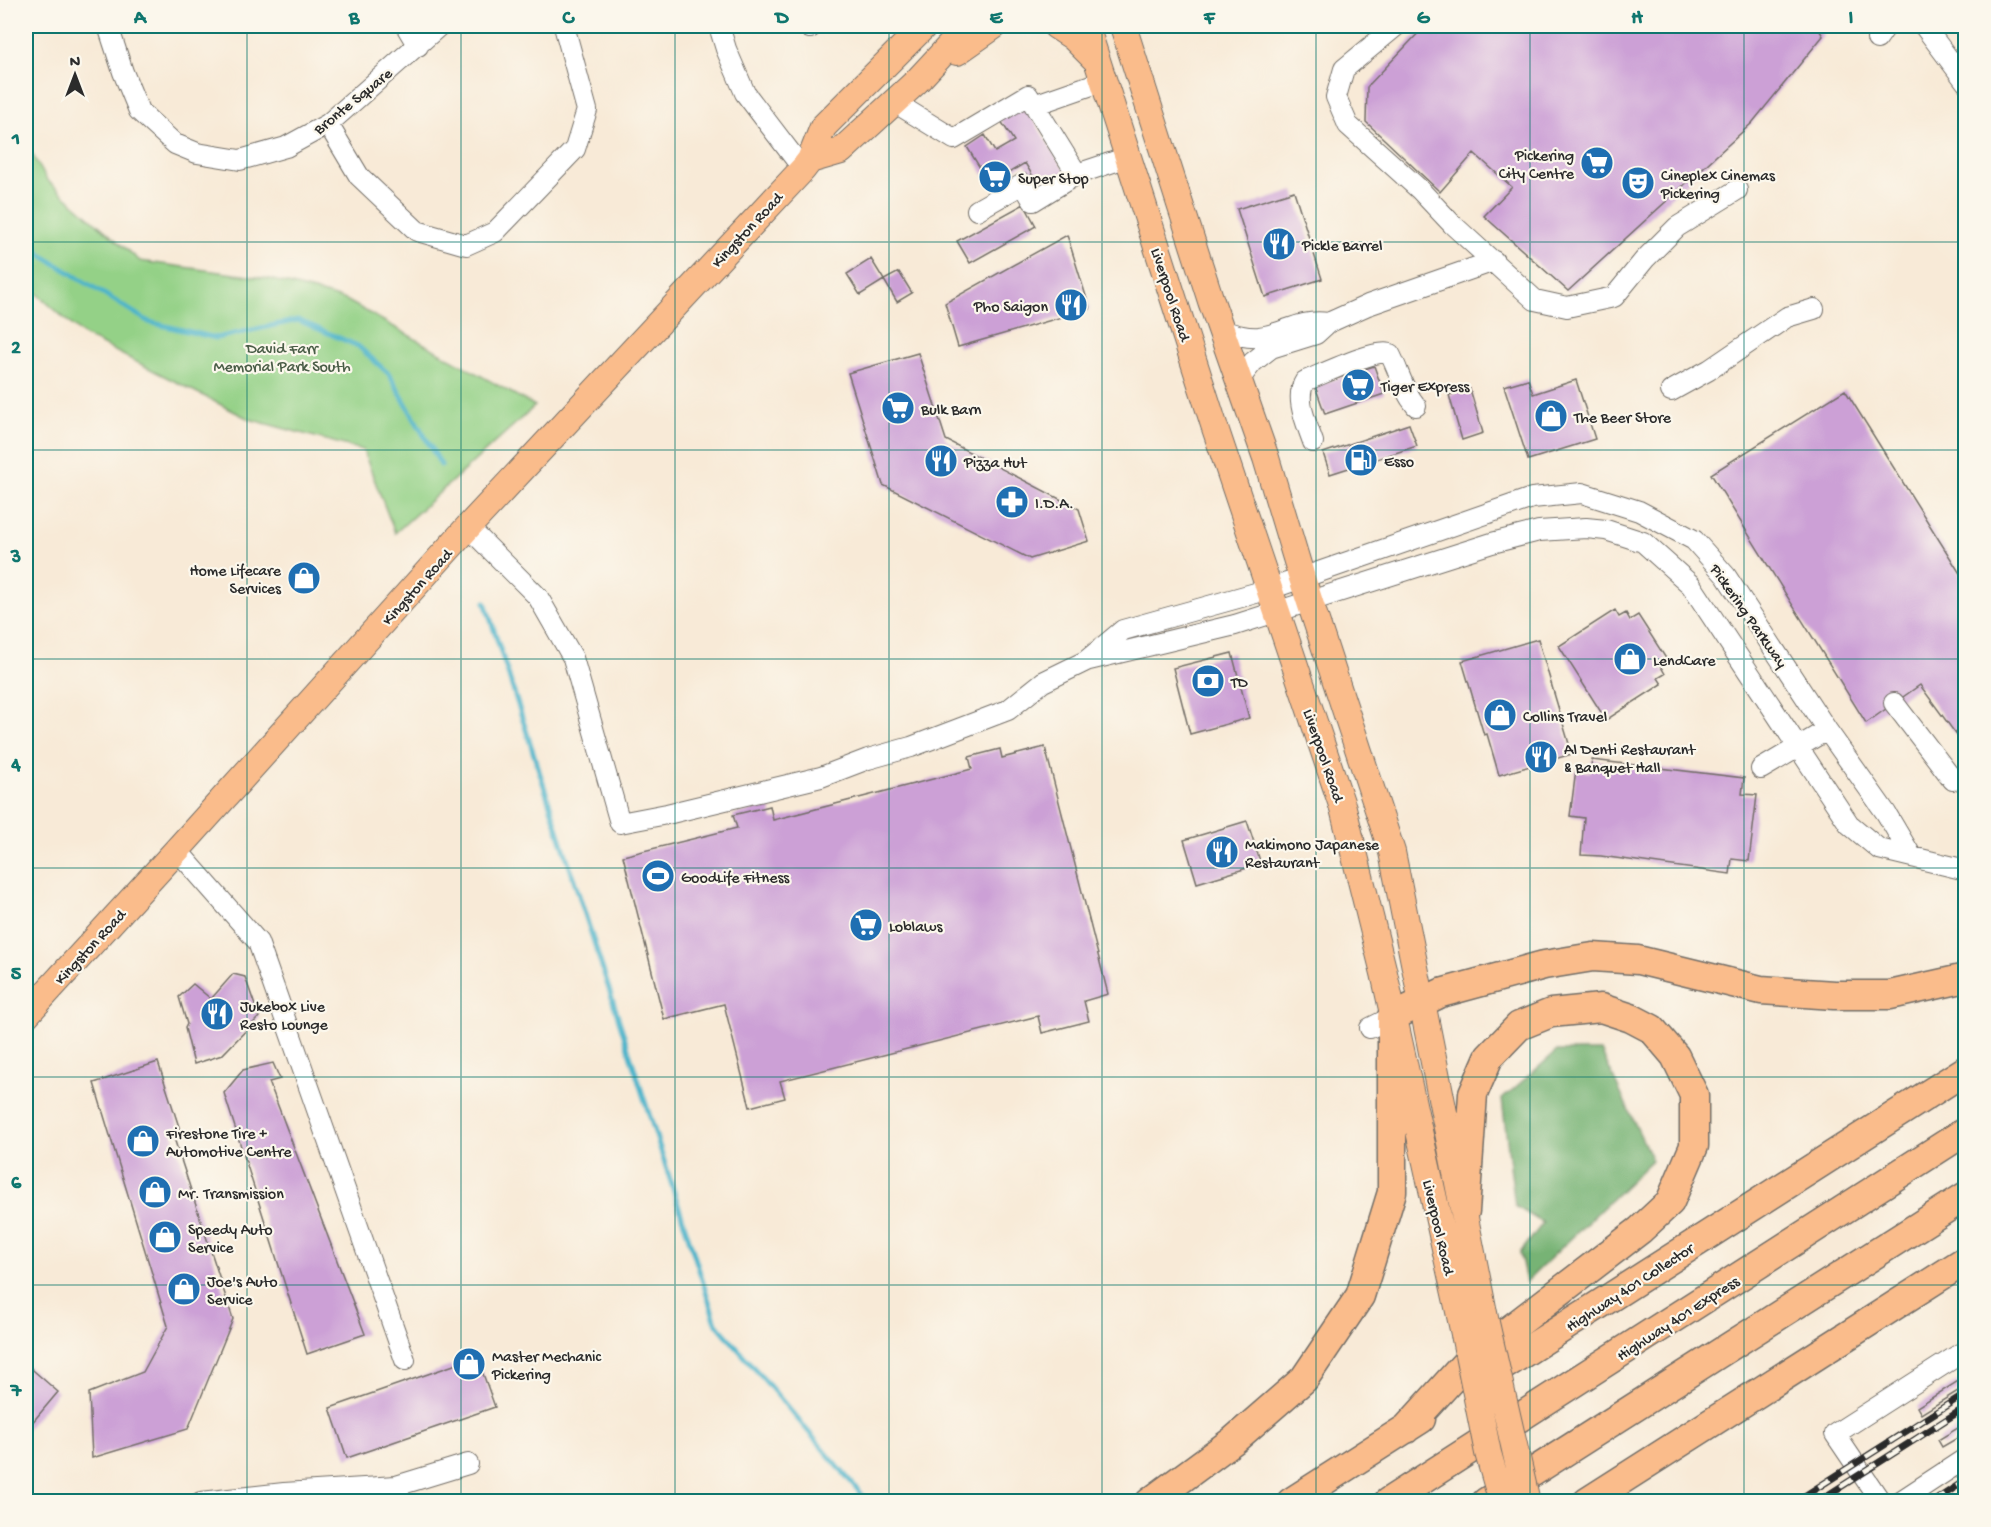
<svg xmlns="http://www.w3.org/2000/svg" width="1991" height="1527" font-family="'Gochi Hand',sans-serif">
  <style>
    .green { fill: #94d187; stroke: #607e59; stroke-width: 1.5 }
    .forest { fill: #77b374; stroke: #516f50; stroke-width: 1.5 }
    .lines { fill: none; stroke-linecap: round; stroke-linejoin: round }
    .stream { stroke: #4bb4ca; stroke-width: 5 }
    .building { fill: #cca0d6 }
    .minor-casing { stroke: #736e67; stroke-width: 22 }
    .major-casing { stroke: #736e67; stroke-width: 28 }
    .highway-casing { stroke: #736e67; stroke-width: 31 }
    .minor { stroke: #fff; stroke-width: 20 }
    .major { stroke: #fabc8b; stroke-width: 26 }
    .highway { stroke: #fabc8b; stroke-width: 28 }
    .rail-casing { stroke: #2b2b2b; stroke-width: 7 }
    .rail { stroke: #fbf7ec; stroke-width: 4.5; stroke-dasharray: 14; stroke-linecap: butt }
    .major-bridge-casing { stroke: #736e67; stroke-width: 28; stroke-linecap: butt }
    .major-bridge { stroke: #fabc8b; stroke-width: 26 }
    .grid { fill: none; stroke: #0f766e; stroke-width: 1.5; stroke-opacity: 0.55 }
    .labels { text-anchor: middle; stroke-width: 4.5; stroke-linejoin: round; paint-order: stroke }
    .street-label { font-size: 16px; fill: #2b2b2b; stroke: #fbf7ec }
    .poi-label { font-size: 16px; fill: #2b2b2b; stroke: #fbf7ec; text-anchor: start }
    .park-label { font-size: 16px; fill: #4a5d47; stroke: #fbf7ec }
    .neatline { fill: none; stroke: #0f766e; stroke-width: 2 }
    .grid-label { font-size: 20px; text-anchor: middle; font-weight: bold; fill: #0f766e }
  </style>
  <rect width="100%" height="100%" fill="#fbf7ec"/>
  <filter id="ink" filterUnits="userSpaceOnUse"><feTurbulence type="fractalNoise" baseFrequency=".0167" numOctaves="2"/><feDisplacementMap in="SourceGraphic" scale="12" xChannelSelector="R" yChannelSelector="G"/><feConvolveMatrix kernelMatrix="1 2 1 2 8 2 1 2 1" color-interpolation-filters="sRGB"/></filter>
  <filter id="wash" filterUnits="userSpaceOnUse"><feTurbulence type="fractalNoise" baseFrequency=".008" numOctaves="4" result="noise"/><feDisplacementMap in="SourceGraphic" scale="24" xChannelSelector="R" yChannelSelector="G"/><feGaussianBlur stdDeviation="1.35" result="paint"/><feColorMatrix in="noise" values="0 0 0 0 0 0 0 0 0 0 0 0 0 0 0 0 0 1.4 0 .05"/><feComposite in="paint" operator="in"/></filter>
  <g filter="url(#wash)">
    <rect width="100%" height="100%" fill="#f8ead7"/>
    <!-- green -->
    <path class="green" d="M 26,143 L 47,180 L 140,261 L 270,279 L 346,300 L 535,406 L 395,533 L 363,450 L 249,419 L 83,335 L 26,284 Z"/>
    <!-- forest -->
    <path class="forest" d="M 1557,1051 L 1601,1051 L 1652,1160 L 1526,1282 L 1520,1253 L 1543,1223 L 1515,1206 L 1502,1099 Z"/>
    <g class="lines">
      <!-- stream -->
      <path class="stream" d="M 26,235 L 40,254 L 149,322 L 216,338 L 298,320 L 358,346 L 389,374 L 441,465
        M 485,602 L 716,1323 L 868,1502"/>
    </g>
    <g id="blocks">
      <!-- building -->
      <path class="building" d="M 1425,26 L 1817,26 L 1823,36 L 1752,123 L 1568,291 L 1484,216 L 1512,187 L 1474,153 L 1440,192 L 1366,122 L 1367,87 Z
        M 1023,103 L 1066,173 L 1040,188 L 1025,163 L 990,184 L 967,147 L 985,135 L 995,152 L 1014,141 L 999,118 Z
        M 1294,191 L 1322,279 L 1265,297 L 1237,209 Z
        M 1024,204 L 1036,226 L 970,263 L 957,241 Z
        M 1067,235 L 1090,309 L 958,347 L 945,303 Z
        M 871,259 L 884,280 L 860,295 L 847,274 Z
        M 899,272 L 912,293 L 897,302 L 884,280 Z
        M 918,353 L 946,440 L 1079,509 L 1089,541 L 1030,559 L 883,485 L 848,373 Z
        M 1374,366 L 1384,394 L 1325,414 L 1315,386 Z
        M 1528,379 L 1533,394 L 1576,380 L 1595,439 L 1528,460 L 1504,386 Z
        M 1470,389 L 1483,433 L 1462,440 L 1449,395 Z
        M 1845,390 L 1966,583 L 1966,748 L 1920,685 L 1866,723 L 1711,474 Z
        M 1409,424 L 1417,446 L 1330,474 L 1323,453 Z
        M 1615,610 L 1619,617 L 1626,613 L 1630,620 L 1638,615 L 1667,660 L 1660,665 L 1665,674 L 1658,678 L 1662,684 L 1606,720 L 1559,646 Z
        M 1538,639 L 1572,754 L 1499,775 L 1487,734 L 1484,735 L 1462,661 Z
        M 1232,653 L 1249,718 L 1190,734 L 1173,668 Z
        M 1045,747 L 1108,994 L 1084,1001 L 1089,1021 L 1042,1033 L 1038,1016 L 780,1081 L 785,1098 L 750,1107 L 724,1004 L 664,1019 L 623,856 L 737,828 L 733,815 L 770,806 L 773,820 L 972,769 L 969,757 L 1000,749 L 1002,758 Z
        M 1592,760 L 1744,778 L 1742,794 L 1757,795 L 1749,861 L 1732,859 L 1730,874 L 1601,856 L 1581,855 L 1584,818 L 1570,816 L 1576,770 L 1590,772 Z
        M 1247,821 L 1261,864 L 1197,883 L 1184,840 Z
        M 233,974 L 245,977 L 259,1017 L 222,1055 L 194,1064 L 185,1028 L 187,1024 L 179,997 L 193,984 L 211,999 Z
        M 158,1062 L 180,1130 L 172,1132 L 233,1319 L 188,1429 L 92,1458 L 89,1393 L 143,1372 L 168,1326 L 94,1083 Z
        M 273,1063 L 280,1079 L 269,1082 L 365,1334 L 307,1354 L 224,1093 L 243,1070 Z
        M 477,1357 L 495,1407 L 347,1458 L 330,1408 Z
        M 26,1364 L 58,1392 L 26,1430 Z
        M 1966,1376 L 1966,1386 L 1921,1414 L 1917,1407 Z
        M 1966,1423 L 1966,1433 L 1942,1447 L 1938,1440 Z"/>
    </g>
  </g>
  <g filter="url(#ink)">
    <use href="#blocks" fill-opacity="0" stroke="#736e67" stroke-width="1.5"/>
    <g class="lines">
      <defs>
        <path id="minor" d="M 108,26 L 123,72 L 139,111 L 175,144 L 197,153 L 240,160 L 286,147 L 328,124 L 439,26
          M 406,26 L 418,46
          M 719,26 L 726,49 L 745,93 L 803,169
          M 809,26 L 810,28
          M 1396,26 L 1344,69 L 1336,97 L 1348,125 L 1419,189 L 1452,224 L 1535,300 L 1567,307 L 1614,297 L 1645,259 L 1677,227 L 1737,190
          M 1924,26 L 1966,82
          M 1877,39 L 1886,26
          M 894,102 L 954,139 L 1028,95 L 1077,174 L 1033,201 L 1023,184 L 977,210
          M 1034,105 L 1103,81
          M 328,124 L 359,176 L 417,231 L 466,245 L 495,232 L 575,149 L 587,110 L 564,26
          M 1077,174 L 1128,157
          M 1221,330 C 1234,334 1245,338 1259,337 C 1285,334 1298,319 1328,323
          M 1238,381 L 1253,362 L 1271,348 L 1316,334 L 1328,323 L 1368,305 L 1494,261
          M 1671,391 L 1709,370 L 1787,317 L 1814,309
          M 1313,442 C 1307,424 1294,398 1305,381 C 1321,375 1376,348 1390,354 C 1400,373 1402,389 1416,406
          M 468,527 L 538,597 L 573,658 L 620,823 L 667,814 L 821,777 L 868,759 L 911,747 L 1008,710 L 1043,682 L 1086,661 L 1123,630 L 1270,589 L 1532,498 L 1582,493 L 1639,511 L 1694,540 L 1726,576 L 1827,730 L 1886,813 L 1912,857
          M 1089,660 L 1235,625 L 1492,543 L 1539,531 L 1586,528 L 1606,530 L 1643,542 L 1691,585 L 1849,824 L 1879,849 L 1966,870
          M 1894,703 L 1953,780
          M 1761,769 L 1827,730
          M 177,850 L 258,942 L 405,1360
          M 1370,1028 L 1392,1017
          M 201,1502 L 284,1493 L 396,1486 L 468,1464
          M 1881,1502 L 1835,1434 L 1966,1350
          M 1899,1502 L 1966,1458"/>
        <path id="major" d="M 1056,26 L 1073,37 L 1094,58
          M 1086,26 L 1215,428 L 1343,808 L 1384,973 L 1464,1334
          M 1123,26 L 1211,301 L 1266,458 L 1302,578 L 1392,852 L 1486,1323
          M 957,52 L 994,26
          M 810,160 L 841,151 L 917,81 L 968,26
          M 26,1015 L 177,850 L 468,527 L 803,169 L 810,160 L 823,127 L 924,26"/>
        <path id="highway" d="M 1475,1384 L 1966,1070
          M 1406,1429 L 1465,1364 L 1640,1230 L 1670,1202 L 1694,1146 L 1694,1095 L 1675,1056 L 1652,1029 L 1631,1018 L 1601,1008 L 1551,1013 L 1519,1026 L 1489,1057 L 1473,1094 L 1465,1211
          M 1150,1502 L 1234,1440 L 1304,1379 L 1360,1296 L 1392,1192 L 1392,1017 L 1441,993 L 1544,965 L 1593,957 L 1638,960 L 1761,990 L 1834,995 L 1890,995 L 1966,978
          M 1291,1502 L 1421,1419
          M 1388,1502 L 1966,1131
          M 1486,1502 L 1966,1196
          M 1587,1502 L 1966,1260"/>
      </defs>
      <!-- minor casing -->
      <use href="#minor" class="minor-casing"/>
      <!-- major casing -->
      <use href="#major" class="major-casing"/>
      <!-- highway casing -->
      <use href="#highway" class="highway-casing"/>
      <!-- minor -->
      <use href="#minor" class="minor"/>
      <!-- major -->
      <use href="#major" class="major"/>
      <!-- highway -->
      <use href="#highway" class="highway"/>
      <defs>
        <path id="rail" d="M 1795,1502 L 1966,1393
          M 1817,1502 L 1966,1407
          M 1933,1502 L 1966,1480
          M 1953,1502 L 1966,1494"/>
      </defs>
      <!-- rail casing -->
      <use href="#rail" class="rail-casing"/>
      <!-- rail -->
      <use href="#rail" class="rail"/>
      <defs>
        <path id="major-bridge" d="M 1486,1323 L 1527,1502
          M 1464,1334 L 1488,1453 L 1502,1502"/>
      </defs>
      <!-- major-bridge casing -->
      <use href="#major-bridge" class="major-bridge-casing"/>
      <!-- major-bridge -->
      <use href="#major-bridge" class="major-bridge"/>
    </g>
  </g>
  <!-- grid -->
  <path class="grid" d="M 247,26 L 247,1502M 461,26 L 461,1502M 675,26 L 675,1502M 889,26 L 889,1502M 1102,26 L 1102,1502M 1316,26 L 1316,1502M 1530,26 L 1530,1502M 1744,26 L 1744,1502M 26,242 L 1966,242M 26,450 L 1966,450M 26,659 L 1966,659M 26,868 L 1966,868M 26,1077 L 1966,1077M 26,1285 L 1966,1285"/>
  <!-- icons -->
  <defs>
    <symbol id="supermarket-disc" viewBox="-11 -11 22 22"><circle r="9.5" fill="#1f6fb2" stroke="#fbf7ec"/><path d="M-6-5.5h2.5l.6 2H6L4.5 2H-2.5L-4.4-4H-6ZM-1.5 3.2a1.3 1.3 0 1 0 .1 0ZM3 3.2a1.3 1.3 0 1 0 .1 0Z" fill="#fff"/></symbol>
    <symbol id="theatre-disc" viewBox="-11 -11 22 22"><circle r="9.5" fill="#1f6fb2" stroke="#fbf7ec"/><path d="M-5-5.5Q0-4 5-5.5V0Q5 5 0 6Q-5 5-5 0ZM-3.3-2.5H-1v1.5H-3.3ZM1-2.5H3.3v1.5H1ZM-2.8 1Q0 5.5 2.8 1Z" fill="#fff"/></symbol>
    <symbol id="restaurant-disc" viewBox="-11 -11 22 22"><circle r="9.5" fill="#1f6fb2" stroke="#fbf7ec"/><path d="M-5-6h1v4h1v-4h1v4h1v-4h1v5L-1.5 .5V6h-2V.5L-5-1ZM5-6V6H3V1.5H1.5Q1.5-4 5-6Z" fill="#fff"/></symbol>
    <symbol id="shop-disc" viewBox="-11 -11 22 22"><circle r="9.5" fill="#1f6fb2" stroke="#fbf7ec"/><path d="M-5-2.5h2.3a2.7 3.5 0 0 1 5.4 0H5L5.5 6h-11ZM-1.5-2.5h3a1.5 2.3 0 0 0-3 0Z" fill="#fff"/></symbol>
    <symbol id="fuel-disc" viewBox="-11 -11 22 22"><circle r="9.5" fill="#1f6fb2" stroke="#fbf7ec"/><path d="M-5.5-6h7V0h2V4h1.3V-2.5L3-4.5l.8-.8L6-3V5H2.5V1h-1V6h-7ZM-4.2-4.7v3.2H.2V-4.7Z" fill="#fff"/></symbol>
    <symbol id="pharmacy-disc" viewBox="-11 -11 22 22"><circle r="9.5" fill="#1f6fb2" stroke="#fbf7ec"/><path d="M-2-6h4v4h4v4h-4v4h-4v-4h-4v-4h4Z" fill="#fff"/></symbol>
    <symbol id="bank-disc" viewBox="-11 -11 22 22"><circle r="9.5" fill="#1f6fb2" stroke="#fbf7ec"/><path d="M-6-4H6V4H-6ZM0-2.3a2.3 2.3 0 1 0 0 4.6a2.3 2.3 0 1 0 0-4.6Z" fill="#fff"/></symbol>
    <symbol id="stadium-disc" viewBox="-11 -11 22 22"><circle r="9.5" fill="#1f6fb2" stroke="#fbf7ec"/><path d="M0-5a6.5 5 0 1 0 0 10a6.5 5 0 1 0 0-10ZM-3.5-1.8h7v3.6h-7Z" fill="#fff"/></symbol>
  </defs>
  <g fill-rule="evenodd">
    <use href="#supermarket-disc" x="1578" y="144" width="38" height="38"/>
    <use href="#supermarket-disc" x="976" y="158" width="38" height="38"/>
    <use href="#theatre-disc" x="1619" y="164" width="38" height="38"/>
    <use href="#restaurant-disc" x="1260" y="225" width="38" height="38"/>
    <use href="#restaurant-disc" x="1052" y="286" width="38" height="38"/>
    <use href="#supermarket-disc" x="1339" y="366" width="38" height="38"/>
    <use href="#supermarket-disc" x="879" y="389" width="38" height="38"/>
    <use href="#shop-disc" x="1532" y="397" width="38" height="38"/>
    <use href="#fuel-disc" x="1342" y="441" width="38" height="38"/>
    <use href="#restaurant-disc" x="922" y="442" width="38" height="38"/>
    <use href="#pharmacy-disc" x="993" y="483" width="38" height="38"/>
    <use href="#shop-disc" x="285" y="559" width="38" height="38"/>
    <use href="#shop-disc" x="1611" y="640" width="38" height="38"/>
    <use href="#bank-disc" x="1189" y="662" width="38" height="38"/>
    <use href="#shop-disc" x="1481" y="696" width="38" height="38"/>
    <use href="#restaurant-disc" x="1522" y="738" width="38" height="38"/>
    <use href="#restaurant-disc" x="1203" y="833" width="38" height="38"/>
    <use href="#stadium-disc" x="639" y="857" width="38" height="38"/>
    <use href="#supermarket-disc" x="847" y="906" width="38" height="38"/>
    <use href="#restaurant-disc" x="198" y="995" width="38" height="38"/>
    <use href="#shop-disc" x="124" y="1122" width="38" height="38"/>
    <use href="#shop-disc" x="136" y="1173" width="38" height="38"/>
    <use href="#shop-disc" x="146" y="1218" width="38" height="38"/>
    <use href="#shop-disc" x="165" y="1270" width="38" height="38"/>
    <use href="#shop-disc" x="450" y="1345" width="38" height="38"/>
  </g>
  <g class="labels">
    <!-- street labels -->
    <g class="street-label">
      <text transform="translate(352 100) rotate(-39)" y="6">Bronte Square</text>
      <text transform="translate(746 229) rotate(-47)" y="6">Kingston Road</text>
      <text transform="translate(1172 294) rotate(72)" y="6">Liverpool Road</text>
      <text transform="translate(416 586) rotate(-48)" y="6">Kingston Road</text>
      <text transform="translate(1750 615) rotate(55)" y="6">Pickering Parkway</text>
      <text transform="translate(1325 755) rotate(71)" y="6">Liverpool Road</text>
      <text transform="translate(89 946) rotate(-47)" y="6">Kingston Road</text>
      <text transform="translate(1440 1227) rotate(77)" y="6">Liverpool Road</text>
      <text transform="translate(1629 1286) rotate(-33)" y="6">Highway 401 Collector</text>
      <text transform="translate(1677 1317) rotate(-33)" y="6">Highway 401 Express</text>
    </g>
    <!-- poi labels -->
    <g class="poi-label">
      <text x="1574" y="160" text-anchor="end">Pickering<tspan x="1574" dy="18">City Centre</tspan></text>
      <text x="1661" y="180">Cineplex Cinemas<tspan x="1661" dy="18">Pickering</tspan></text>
      <text x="1018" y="183">Super Stop</text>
      <text x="1302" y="250">Pickle Barrel</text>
      <text x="1048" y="311" text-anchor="end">Pho Saigon</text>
      <text x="1381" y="391">Tiger Express</text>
      <text x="921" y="414">Bulk Barn</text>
      <text x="1574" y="422">The Beer Store</text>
      <text x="1384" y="466">Esso</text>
      <text x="964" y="467">Pizza Hut</text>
      <text x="1035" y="508">I.D.A.</text>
      <text x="281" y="575" text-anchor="end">Home Lifecare<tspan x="281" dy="18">Services</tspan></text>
      <text x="1653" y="665">LendCare</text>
      <text x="1231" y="687">TD</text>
      <text x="1523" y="721">Collins Travel</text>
      <text x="1564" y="754">Al Denti Restaurant<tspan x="1564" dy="18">&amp; Banquet Hall</tspan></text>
      <text x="1245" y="849">Makimono Japanese<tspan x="1245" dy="18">Restaurant</tspan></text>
      <text x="681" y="882">GoodLife Fitness</text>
      <text x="889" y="931">Loblaws</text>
      <text x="240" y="1011">Jukebox Live<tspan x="240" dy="18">Resto Lounge</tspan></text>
      <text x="166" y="1138">Firestone Tire +<tspan x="166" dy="18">Automotive Centre</tspan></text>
      <text x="178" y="1198">Mr. Transmission</text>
      <text x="188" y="1234">Speedy Auto<tspan x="188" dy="18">Service</tspan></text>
      <text x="207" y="1286">Joe's Auto<tspan x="207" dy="18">Service</tspan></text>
      <text x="492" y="1361">Master Mechanic<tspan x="492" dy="18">Pickering</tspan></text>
    </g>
    <!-- park labels -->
    <g class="park-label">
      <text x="282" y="353">David Farr<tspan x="282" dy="18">Memorial Park South</tspan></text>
    </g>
  </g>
  <!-- margin -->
  <rect width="1991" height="1527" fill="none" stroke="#fbf7ec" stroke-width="66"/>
  <!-- north arrow -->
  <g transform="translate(75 75)" stroke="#fbf7ec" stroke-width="4.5" paint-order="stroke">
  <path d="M0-4.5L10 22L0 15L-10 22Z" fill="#2b2b2b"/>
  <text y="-9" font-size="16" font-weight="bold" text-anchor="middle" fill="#2b2b2b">N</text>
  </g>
  <rect x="33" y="33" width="1925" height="1461" class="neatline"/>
  <g class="grid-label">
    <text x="140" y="23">A</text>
    <text x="354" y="23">B</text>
    <text x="568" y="23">C</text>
    <text x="782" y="23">D</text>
    <text x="996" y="23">E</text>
    <text x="1209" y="23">F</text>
    <text x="1423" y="23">G</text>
    <text x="1637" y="23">H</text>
    <text x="1851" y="23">I</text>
    <text x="16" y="144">1</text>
    <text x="16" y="353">2</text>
    <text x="16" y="562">3</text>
    <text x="16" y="770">4</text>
    <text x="16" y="979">5</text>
    <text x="16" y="1188">6</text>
    <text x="16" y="1396">7</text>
  </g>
</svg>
